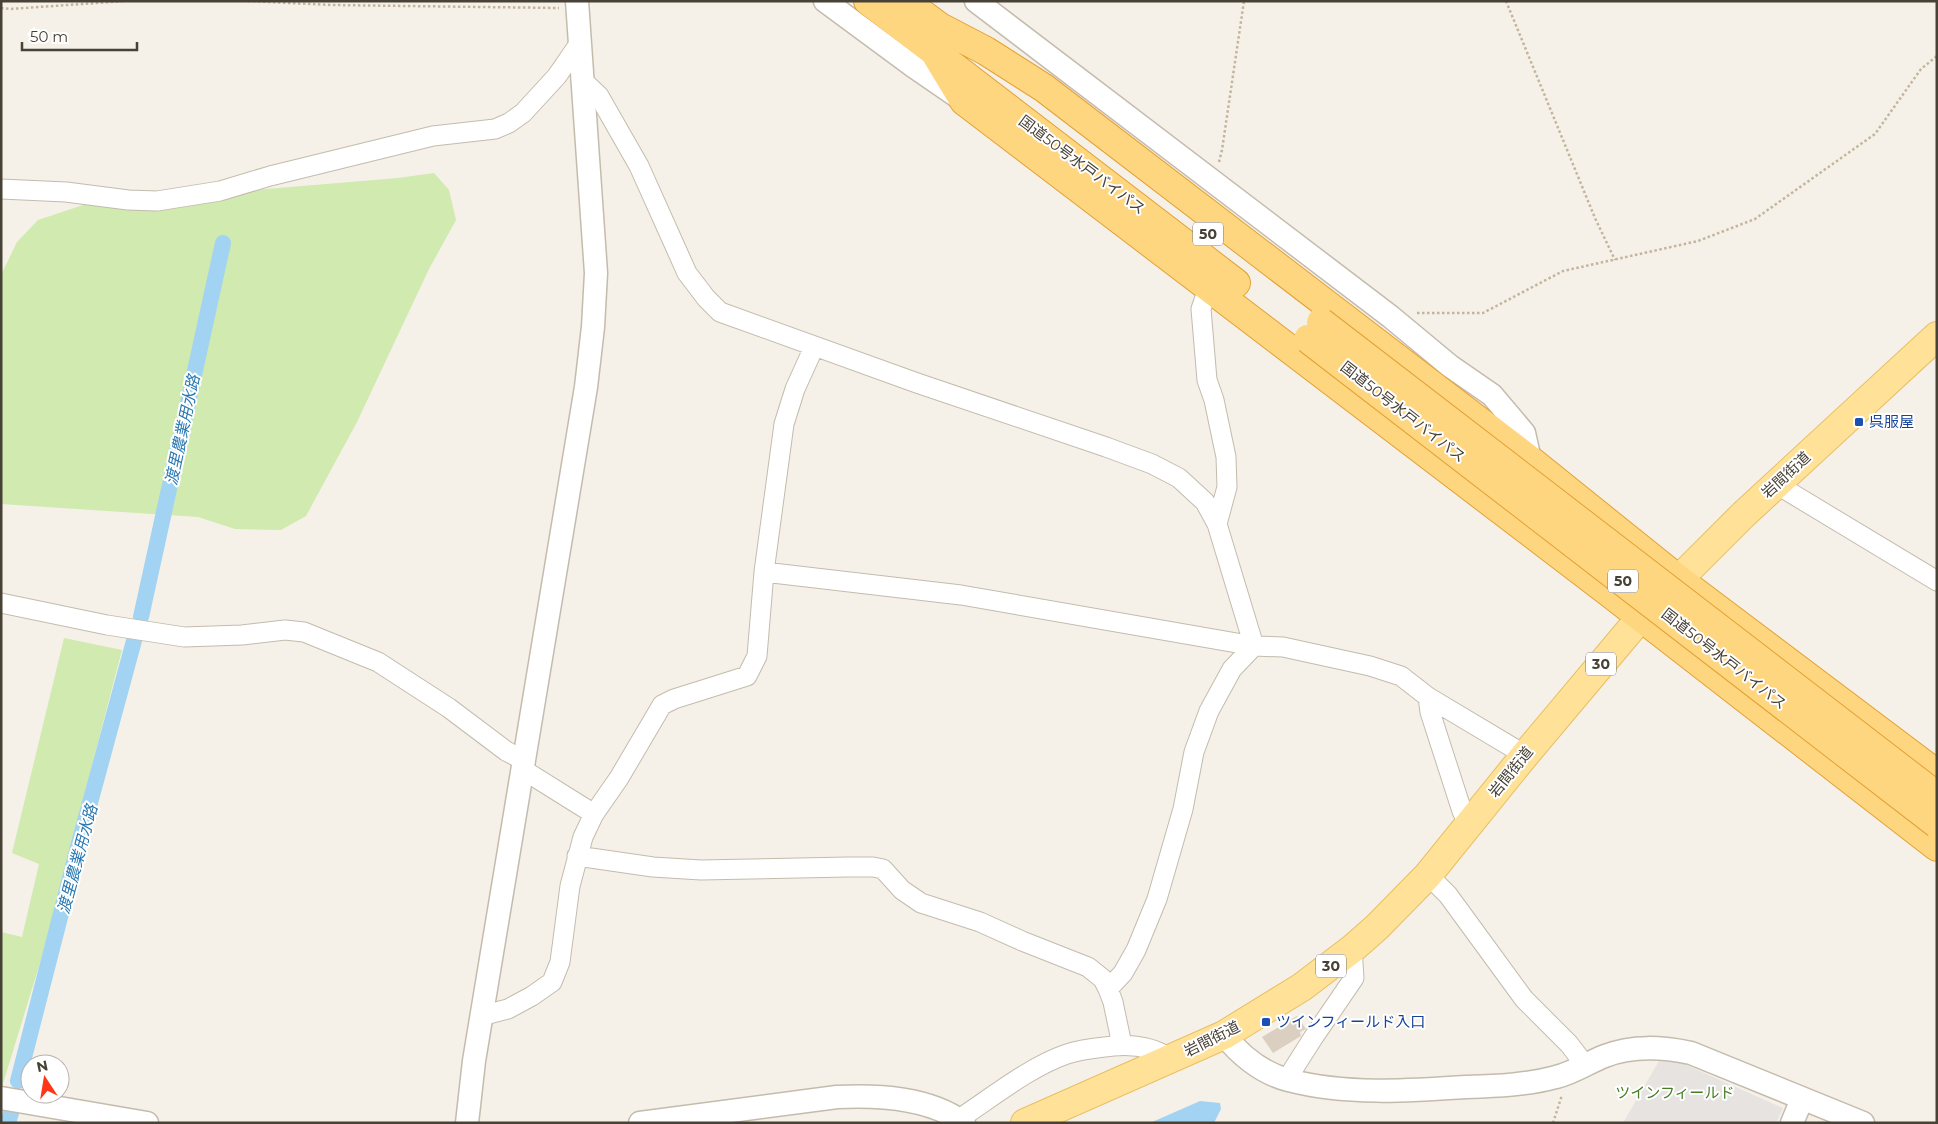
<svg xmlns="http://www.w3.org/2000/svg" width="1938" height="1124" font-family="Montserrat,'Noto Sans JP',sans-serif">
  <style>
    .green { fill: #d0eaaf }
    .parking { fill: #e6e3e0 }
    .water { fill: #a2d3f3 }
    .lines { fill: none; stroke-linecap: round; stroke-linejoin: round }
    .canal { stroke: #a2d3f3; stroke-width: 16 }
    .building { fill: #dacfc0 }
    .minor-casing { stroke: #c4bbad; stroke-width: 21 }
    .tertiary-casing { stroke: #c4bbad; stroke-width: 25 }
    .primary-casing { stroke: #e8bf62; stroke-width: 30 }
    .trunk-casing { stroke: #e3a133; stroke-width: 30 }
    .path { stroke: #c3b49b; stroke-width: 2.5; stroke-dasharray: 2.5 2.5; stroke-linecap: butt }
    .minor { stroke: #fff; stroke-width: 19 }
    .tertiary { stroke: #fff; stroke-width: 22 }
    .primary { stroke: #ffe197; stroke-width: 28 }
    .trunk { stroke: #ffd680; stroke-width: 28 }
    .trunk-bridge-casing { stroke: #e3a133; stroke-width: 30; stroke-linecap: butt }
    .trunk-bridge { stroke: #ffd680; stroke-width: 28 }
    .transit-dot { fill: #1a4fb4; stroke: #fff; stroke-width: 2 }
    .labels { text-anchor: middle; stroke-width: 4; stroke-linejoin: round; paint-order: stroke }
    .shield { fill: #fff; stroke: #7f7a72; stroke-width: 1 }
    .shield-label { font-size: 14px; font-weight: bold; fill: #484136 }
    .street-label { font-size: 15px; fill: #484136; stroke: #fff }
    .transit-label { font-size: 15px; fill: #164399; stroke: #fff; text-anchor: start }
    .park-label { font-size: 15px; fill: #487d27; stroke: #fff }
    .water-label { font-size: 16px; font-style: italic; fill: #2a79b1; stroke: #fff }
  </style>
  <rect width="100%" height="100%" fill="#f5f1e8"/>
  <!-- green -->
  <path class="green" d="M 434,173 L 449,190 L 456,220 L 429,269 L 357,422 L 306,516 L 281,530 L 235,529 L 198,517 L 1,504 L 1,275 L 17,242 L 38,220 L 86,204 L 398,178 Z
    M 64,638 L 122,650 L 43,953 L 2,1087 L 1,932 L 22,937 L 39,864 L 12,853 Z"/>
  <!-- parking -->
  <path class="parking" d="M 1675,1060 L 1783,1108 L 1776,1123 L 1623,1123 L 1659,1061 Z"/>
  <!-- water -->
  <path class="water" d="M 1200,1101 L 1220,1103 L 1221,1109 L 1214,1123 L 1150,1123 Z"/>
  <g class="lines">
    <!-- canal -->
    <path class="canal" d="M 141,617 L 223,243
      M 18,1081 L 78,847 L 135,637
      M 8,1123 L 11,1113"/>
  </g>
  <!-- building -->
  <path class="building" d="M 1297,1016 L 1306,1029 L 1300,1032 L 1301,1036 L 1273,1053 L 1262,1037 Z"/>
  <g class="lines">
    <defs>
      <path id="minor" d="M 581,79 L 599,96 L 639,166 L 687,273 L 706,298 L 720,312 L 917,383 L 1106,447 L 1152,464 L 1179,478 L 1205,502 L 1217,524 L 1254,646
        M 1,189 L 66,192 L 128,200 L 157,201 L 220,191 L 270,176 L 433,136 L 495,129 L 509,123 L 523,113 L 557,76 L 579,44
        M 1209,286 L 1201,309 L 1207,380 L 1214,400 L 1226,457 L 1227,487 L 1217,524
        M 1776,484 L 1937,581
        M 764,572 L 961,595 L 1254,646 L 1283,647 L 1370,666 L 1401,676 L 1428,697 L 1525,755
        M 1,603 L 107,625 L 184,637 L 242,635 L 285,630 L 304,632 L 378,662 L 449,708 L 506,751 L 523,760
        M 1428,697 L 1430,712 L 1462,811 L 1469,825
        M 522,769 L 594,814
        M 577,856 L 653,867 L 701,870 L 848,867 L 873,867 L 883,869 L 902,890 L 921,903 L 980,922 L 1022,941 L 1088,967 L 1103,979 L 1108,989 L 1113,1002 L 1122,1045
        M 1428,875 L 1448,895 L 1524,999 L 1569,1044 L 1585,1065
        M 1108,989 L 1123,973 L 1136,950 L 1157,899 L 1183,809 L 1194,752 L 1209,711 L 1232,669 L 1254,646
        M 481,1016 L 508,1009 L 532,996 L 552,982 L 560,962 L 570,886 L 583,837 L 594,814 L 619,778 L 662,705 L 674,699 L 747,676 L 757,656 L 764,572 L 784,424 L 795,389 L 814,347
        M 1287,1079 L 1313,1038 L 1354,978 L 1352,949
        M 959,1119 C 991,1098 1031,1066 1067,1054 C 1082,1049 1097,1048 1113,1046 C 1133,1044 1154,1047 1171,1059"/>
      <path id="tertiary" d="M 825,1 L 913,66 L 961,99
        M 976,1 L 1391,317 L 1450,366 L 1492,395 L 1524,433 L 1530,460
        M 1224,1035 C 1241,1056 1262,1073 1288,1080 C 1345,1095 1408,1091 1466,1087 C 1496,1086 1527,1085 1556,1077 C 1573,1073 1589,1062 1605,1056 C 1633,1045 1662,1047 1691,1053 L 1863,1123
        M 1,1098 L 147,1123
        M 467,1123 L 474,1061 L 586,387 L 593,327 L 596,273 L 577,1
        M 640,1123 L 837,1097 C 878,1095 929,1097 964,1123
        M 1792,1123 L 1802,1099"/>
      <path id="primary" d="M 1025,1123 L 1224,1035 L 1302,987 L 1352,949 L 1377,927 L 1428,875 L 1525,755 L 1641,617 L 1744,514 L 1937,336"/>
      <path id="trunk" d="M 868,1 L 1236,283
        M 905,1 L 956,39
        M 942,28 L 986,51 L 1044,88 L 1530,460 L 1678,579 L 1937,774
        M 935,53 L 964,101 L 1611,594 L 1937,847"/>
    </defs>
    <!-- minor casing -->
    <use href="#minor" class="minor-casing"/>
    <!-- tertiary casing -->
    <use href="#tertiary" class="tertiary-casing"/>
    <!-- primary casing -->
    <use href="#primary" class="primary-casing"/>
    <!-- trunk casing -->
    <use href="#trunk" class="trunk-casing"/>
    <!-- path -->
    <path class="path" d="M 248,1 L 332,5 L 559,8
      M 1506,1 L 1595,218 L 1615,260
      M 1,8 L 10,9 L 125,1
      M 1219,162 L 1222,150 L 1244,1
      M 1417,313 L 1483,313 L 1563,271 L 1698,241 L 1755,219 L 1875,134 L 1921,69 L 1937,56
      M 1553,1123 L 1562,1095"/>
    <!-- minor -->
    <use href="#minor" class="minor"/>
    <!-- tertiary -->
    <use href="#tertiary" class="tertiary"/>
    <!-- primary -->
    <use href="#primary" class="primary"/>
    <!-- trunk -->
    <use href="#trunk" class="trunk"/>
    <defs>
      <path id="trunk-bridge" d="M 1321,322 L 1937,796
        M 1308,339 L 1937,824"/>
    </defs>
    <!-- trunk-bridge casing -->
    <use href="#trunk-bridge" class="trunk-bridge-casing"/>
    <!-- trunk-bridge -->
    <use href="#trunk-bridge" class="trunk-bridge"/>
  </g>
  <!-- markers -->
  <g class="transit-dot">
    <rect x="1854" y="417" width="10" height="10" rx="2.5"/>
    <rect x="1261" y="1017" width="10" height="10" rx="2.5"/>
  </g>
  <g class="labels">
    <!-- shield labels -->
    <g class="shield">
      <rect x="1193" y="222.5" width="30" height="23" rx="4"/>
      <rect x="1608" y="569.5" width="30" height="23" rx="4"/>
      <rect x="1586" y="652.5" width="30" height="23" rx="4"/>
      <rect x="1316" y="954.5" width="30" height="23" rx="4"/>
    </g>
    <g class="shield-label">
      <text x="1208" y="239">50</text>
      <text x="1623" y="586">50</text>
      <text x="1601" y="669">30</text>
      <text x="1331" y="971">30</text>
    </g>
    <!-- street labels -->
    <g class="street-label">
      <text transform="translate(1082 165) rotate(37)" y="5">国道50号水戸バイパス</text>
      <text transform="translate(1403 412) rotate(38)" y="5">国道50号水戸バイパス</text>
      <text transform="translate(1786 475) rotate(-43)" y="5">岩間街道</text>
      <text transform="translate(1724 659) rotate(38)" y="5">国道50号水戸バイパス</text>
      <text transform="translate(1511 772) rotate(-51)" y="5">岩間街道</text>
      <text transform="translate(1212 1039) rotate(-27)" y="5">岩間街道</text>
    </g>
    <!-- transit labels -->
    <g class="transit-label">
      <text x="1869" y="427">呉服屋</text>
      <text x="1276" y="1027">ツインフィールド入口</text>
    </g>
    <!-- park labels -->
    <g class="park-label">
      <text x="1675" y="1098">ツインフィールド</text>
    </g>
    <!-- water labels -->
    <g class="water-label">
      <text transform="translate(182 430) rotate(-78)" y="6">渡里農業用水路</text>
      <text transform="translate(77 859) rotate(-75)" y="6">渡里農業用水路</text>
    </g>
  </g>
  <!-- border -->
  <rect width="1938" height="1124" fill="none" stroke="#484136" stroke-width="5"/>
  <!-- north arrow -->
  <g transform="translate(45 1079) rotate(348)"><circle r="24" fill="#ffffff" stroke="#b6b3af"/>
  <path d="M0-4L9 19L0 12L-9 19Z" fill="#ff3615"/>
  <text y="-8" font-size="14" font-weight="bold" text-anchor="middle" fill="#484136">N</text>
  </g>
  <!-- scale -->
  <path d="M22 42v8h115v-8" fill="none" stroke="#484136" stroke-width="2.5"/>
  <text x="30" y="42" font-size="15" fill="#484136" stroke="#ffffff" stroke-width="4" paint-order="stroke">50 m</text>
</svg>
